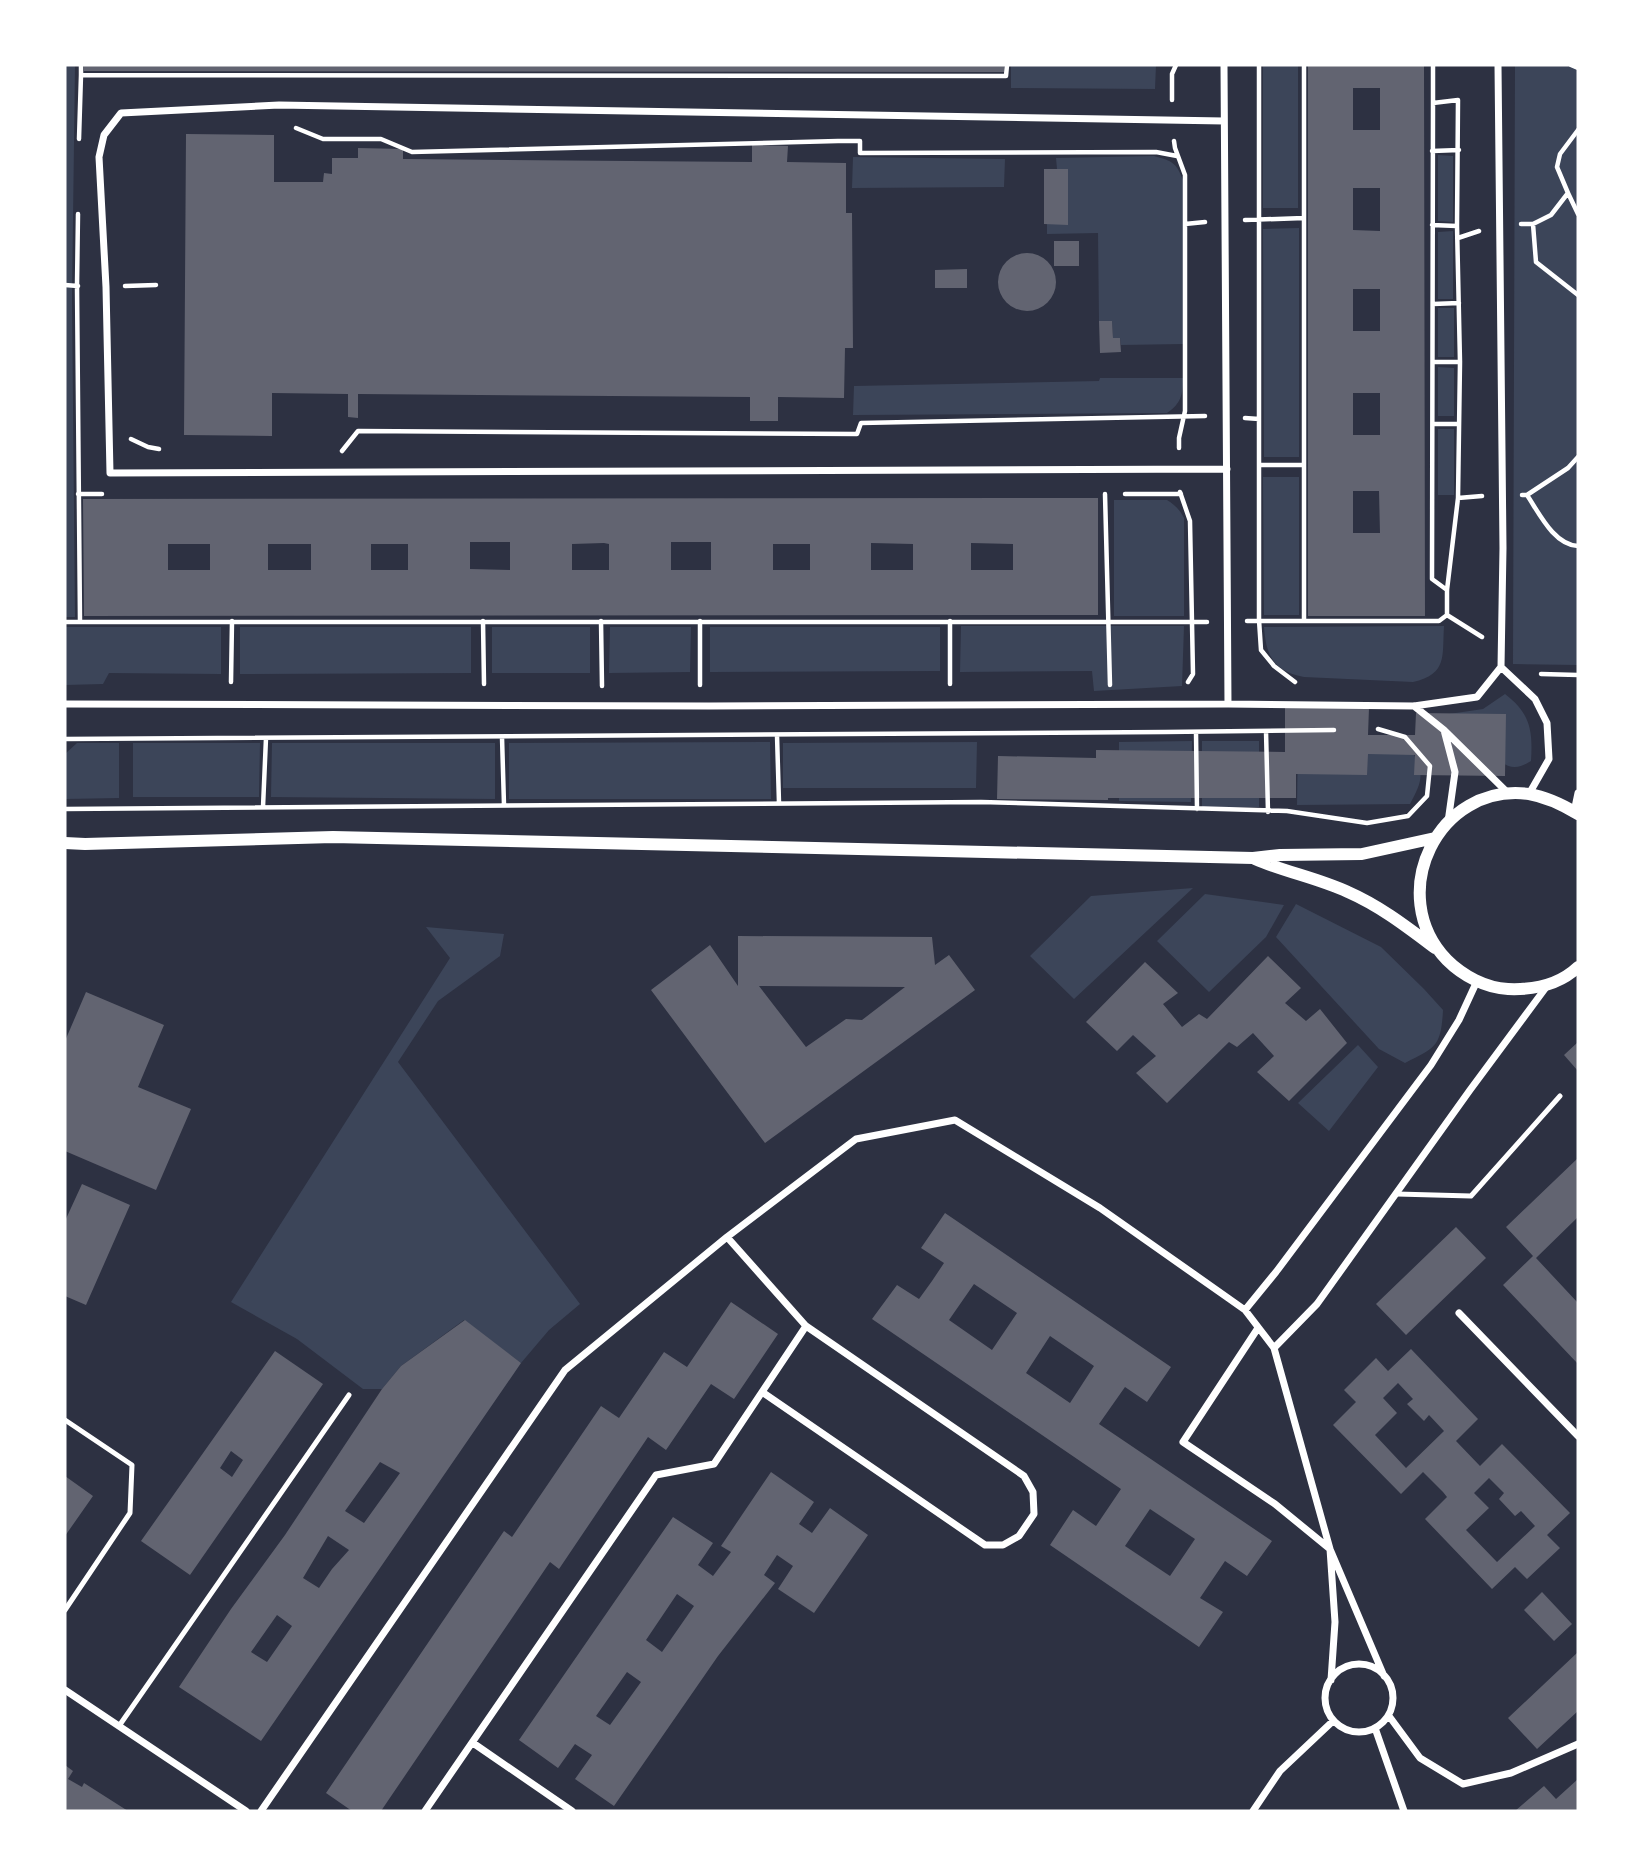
<svg xmlns="http://www.w3.org/2000/svg" width="1643" height="1876" font-family="'Public Sans',sans-serif">
  <style>
    .green { fill: #3c4559 }
    .building { fill: #626471; fill-rule: evenodd }
    .lines { fill: none; stroke-linecap: round; stroke-linejoin: round }
    .path { stroke: #fff; stroke-width: 4.5 }
    .service { stroke: #fff; stroke-width: 5 }
    .minor { stroke: #fff; stroke-width: 7 }
    .tertiary { stroke: #fff; stroke-width: 12 }
  </style>
  <rect width="100%" height="100%" fill="#2d3142"/>
  <!-- green -->
  <path class="green" d="M 65,65 L 75,65 L 72,298 L 75,617 L 65,617 Z
    M 1011,65 L 1156,65 L 1155,89 L 1011,88 Z
    M 1263,65 L 1298,65 L 1298,208 L 1263,208 Z
    M 1515,65 L 1578,65 L 1578,665 L 1513,664 Z
    M 1438,155 L 1453,156 L 1453,222 L 1438,221 Z
    M 1154,156 C 1172,161 1176,162 1183,180 L 1183,344 L 1121,345 L 1120,338 L 1113,338 L 1112,321 L 1099,321 L 1098,233 L 1047,234 L 1047,224 L 1068,224 L 1068,169 L 1057,169 L 1056,158 Z
    M 853,157 L 1005,159 L 1004,187 L 852,188 Z
    M 1299,228 L 1299,457 L 1264,457 L 1263,229 Z
    M 1453,231 L 1453,299 L 1438,299 L 1438,232 Z
    M 1438,308 L 1454,308 L 1454,357 L 1438,357 Z
    M 1438,367 L 1454,368 L 1454,416 L 1438,416 Z
    M 1100,378 L 1183,378 C 1183,394 1181,404 1167,413 L 853,415 L 854,386 L 1099,381 Z
    M 1438,429 L 1454,429 L 1454,495 L 1438,495 Z
    M 1263,477 L 1299,477 L 1299,615 L 1264,615 Z
    M 1114,500 L 1167,500 C 1175,505 1180,510 1184,518 L 1184,616 L 1114,616 Z
    M 961,626 L 1184,626 L 1182,686 L 1094,691 L 1092,671 L 960,672 Z
    M 1444,626 C 1442,656 1448,674 1413,682 L 1304,677 C 1273,671 1266,655 1264,627 Z
    M 65,627 L 221,627 L 221,674 L 109,673 L 103,684 L 65,685 Z
    M 240,627 L 471,627 L 471,673 L 240,674 Z
    M 492,627 L 590,627 L 590,673 L 492,673 Z
    M 610,627 L 691,627 L 690,672 L 609,673 Z
    M 710,627 L 940,627 L 940,671 L 710,672 Z
    M 1505,694 C 1530,713 1533,730 1531,761 C 1526,764 1521,767 1515,767 C 1497,768 1462,727 1449,714 L 1483,709 Z
    M 1192,741 L 1191,802 L 1119,801 L 1119,742 Z
    M 1202,741 L 1259,741 L 1259,807 L 1202,807 Z
    M 1298,741 L 1412,751 C 1425,774 1422,782 1410,804 L 1297,805 Z
    M 770,742 L 771,799 L 509,799 L 509,743 Z
    M 977,742 L 976,788 L 783,788 L 783,743 Z
    M 77,743 L 119,743 L 119,798 L 65,799 L 65,754 Z
    M 133,743 L 260,743 L 259,797 L 133,797 Z
    M 272,743 L 495,743 L 495,799 L 271,797 Z
    M 1193,888 L 1074,999 L 1030,956 L 1091,896 Z
    M 1205,894 L 1284,905 L 1266,937 L 1209,992 L 1157,941 Z
    M 1296,904 L 1381,947 L 1424,989 L 1443,1010 C 1441,1047 1436,1047 1405,1063 L 1379,1049 L 1276,937 Z
    M 426,927 L 504,934 L 500,956 L 438,1001 L 398,1062 L 580,1304 L 549,1330 L 521,1363 L 464,1320 L 401,1366 L 382,1389 L 363,1389 L 297,1339 L 231,1302 L 450,958 Z
    M 1358,1045 L 1378,1067 L 1329,1131 L 1298,1103 Z"/>
  <!-- building -->
  <path class="building" d="M 84,65 L 1004,65 L 1004,72 L 84,71 Z
    M 1308,65 L 1424,65 L 1425,616 L 1308,616 ZM 1353,88 L 1380,88 L 1380,130 L 1353,130 ZM 1353,188 L 1380,188 L 1380,231 L 1353,230 ZM 1353,289 L 1380,289 L 1380,331 L 1353,331 ZM 1353,393 L 1380,393 L 1380,435 L 1353,435 ZM 1353,491 L 1379,491 L 1380,533 L 1353,533 Z
    M 186,134 L 274,135 L 274,182 L 323,182 L 324,173 L 332,174 L 332,158 L 358,158 L 358,148 L 403,149 L 403,159 L 752,162 L 752,145 L 788,146 L 787,162 L 846,163 L 846,213 L 852,213 L 853,348 L 845,348 L 844,398 L 778,397 L 778,421 L 750,421 L 750,397 L 358,394 L 358,418 L 348,417 L 348,394 L 272,393 L 272,436 L 184,435 Z
    M 1044,169 L 1068,169 L 1068,225 L 1044,224 Z
    M 1054,241 L 1079,241 L 1079,266 L 1054,266 Z
    M998 282a29 29 0 1 1 58 0a29 29 0 1 1-58 0Z
    M 967,269 L 967,288 L 935,288 L 935,270 Z
    M 1099,321 L 1112,321 L 1113,338 L 1120,338 L 1121,352 L 1100,353 Z
    M 1098,498 L 1098,615 L 84,616 L 83,499 ZM 470,542 L 510,542 L 510,570 L 470,569 ZM 671,542 L 711,542 L 711,570 L 671,570 ZM 604,543 L 609,544 L 609,570 L 572,570 L 572,544 ZM 871,543 L 913,544 L 913,570 L 871,570 ZM 971,543 L 1013,544 L 1013,570 L 971,570 ZM 168,544 L 210,544 L 210,570 L 168,570 ZM 268,544 L 311,544 L 311,570 L 268,570 ZM 371,544 L 408,544 L 408,570 L 371,570 ZM 773,544 L 810,544 L 810,570 L 773,570 Z
    M 1285,707 L 1369,708 L 1368,735 L 1415,735 L 1416,713 L 1506,714 L 1505,776 L 1414,775 L 1415,755 L 1368,754 L 1367,775 L 1296,774 L 1296,798 L 1108,798 L 1108,800 L 997,799 L 998,756 L 1096,758 L 1096,750 L 1285,752 Z
    M 738,936 L 932,937 L 935,965 L 949,955 L 975,990 L 765,1143 L 651,990 L 710,945 L 738,986 ZM 759,986 L 905,987 L 862,1020 L 846,1019 L 806,1047 Z
    M 1268,956 L 1301,988 L 1285,1003 L 1306,1021 L 1320,1009 L 1347,1043 L 1289,1101 L 1257,1072 L 1274,1056 L 1253,1033 L 1237,1047 L 1229,1042 L 1167,1103 L 1136,1073 L 1156,1056 L 1133,1035 L 1117,1051 L 1086,1022 L 1145,962 L 1178,993 L 1163,1004 L 1182,1027 L 1199,1014 L 1207,1019 Z
    M 86,992 L 164,1025 L 138,1087 L 191,1109 L 156,1190 L 65,1151 L 65,1041 Z
    M 1578,1042 L 1578,1071 L 1564,1055 Z
    M 1578,1158 L 1578,1217 L 1536,1258 L 1578,1303 L 1578,1364 L 1503,1285 L 1533,1256 L 1506,1227 Z
    M 82,1184 L 130,1205 L 86,1305 L 65,1296 L 65,1221 Z
    M 945,1213 L 1171,1367 L 1147,1402 L 1125,1387 L 1099,1424 L 1272,1541 L 1247,1576 L 1225,1561 L 1200,1598 L 1223,1612 L 1199,1647 L 1050,1545 L 1073,1510 L 1096,1526 L 1121,1489 L 872,1319 L 897,1285 L 919,1299 L 932,1281 L 944,1263 L 921,1248 ZM 974,1284 L 1017,1313 L 992,1350 L 949,1320 ZM 1050,1336 L 1094,1366 L 1070,1403 L 1026,1373 ZM 1150,1509 L 1195,1539 L 1170,1576 L 1125,1546 Z
    M 1456,1227 L 1486,1258 L 1406,1335 L 1376,1304 Z
    M 731,1302 L 778,1334 L 734,1399 L 711,1384 L 666,1450 L 648,1437 L 559,1569 L 550,1562 L 381,1811 L 352,1811 L 326,1793 L 504,1531 L 512,1537 L 601,1406 L 619,1418 L 664,1352 L 687,1367 Z
    M 465,1320 L 521,1363 L 261,1741 L 179,1687 L 231,1609 L 285,1535 L 382,1389 L 401,1366 ZM 380,1462 L 400,1473 L 364,1523 L 345,1511 ZM 328,1536 L 349,1550 L 332,1569 L 319,1588 L 303,1578 ZM 277,1615 L 292,1626 L 267,1662 L 251,1652 Z
    M 1411,1349 L 1478,1419 L 1456,1441 L 1480,1466 L 1502,1444 L 1570,1513 L 1547,1535 L 1560,1548 L 1527,1579 L 1515,1567 L 1492,1589 L 1425,1519 L 1447,1497 L 1443,1492 L 1423,1472 L 1401,1494 L 1333,1425 L 1356,1402 L 1344,1390 L 1376,1358 L 1388,1371 ZM 1398,1383 L 1413,1399 L 1407,1404 L 1424,1421 L 1429,1415 L 1444,1431 L 1406,1468 L 1375,1435 L 1397,1413 L 1383,1398 ZM 1489,1478 L 1504,1493 L 1499,1499 L 1515,1516 L 1521,1511 L 1535,1526 L 1497,1562 L 1466,1530 L 1489,1508 L 1474,1493 Z
    M 275,1351 L 323,1384 L 190,1575 L 141,1541 ZM 231,1451 L 243,1460 L 232,1477 L 220,1468 Z
    M 771,1472 L 814,1502 L 799,1524 L 812,1533 L 830,1508 L 868,1535 L 814,1613 L 778,1589 L 793,1566 L 777,1555 L 764,1575 L 775,1583 L 718,1656 L 614,1806 L 575,1779 L 592,1755 L 575,1744 L 558,1768 L 519,1740 L 673,1517 L 713,1543 L 698,1565 L 713,1576 L 731,1552 L 721,1546 ZM 677,1594 L 694,1606 L 662,1652 L 646,1640 ZM 627,1672 L 641,1682 L 610,1725 L 596,1716 Z
    M 65,1476 L 93,1496 L 65,1536 Z
    M 1542,1592 L 1572,1624 L 1554,1641 L 1524,1610 Z
    M 1578,1652 L 1578,1711 L 1537,1749 L 1508,1718 Z
    M 65,1765 L 73,1771 L 68,1779 L 82,1787 L 84,1783 L 128,1811 L 65,1811 Z
    M 1578,1779 L 1578,1811 L 1515,1811 L 1544,1786 L 1556,1799 Z"/>
  <g class="lines">
    <!-- path -->
    <path class="path" d="M 81,65 L 81,75 L 1006,76 L 1007,65
      M 1259,65 L 1259,620 L 1261,650 L 1274,666 L 1295,682
      M 1304,65 L 1304,620
      M 1433,65 L 1433,103 L 1458,100 L 1457,226 L 1460,362 L 1458,498 L 1447,590 L 1447,615
      M 1571,65 L 1578,68
      M 1172,100 L 1172,74 L 1176,65
      M 1433,103 L 1432,579 L 1447,590
      M 296,128 L 323,139 L 381,139 L 412,152 L 838,141 L 860,141 L 860,153 L 1156,152 L 1177,156
      M 79,139 L 81,75
      M 1174,141 L 1175,148 L 1185,175 L 1185,411 L 1179,438 L 1179,448
      M 1432,151 L 1459,150
      M 1568,193 L 1578,214
      M 78,214 L 77,286 L 80,622 L 1207,622
      M 1245,220 L 1304,218
      M 1185,224 L 1205,222
      M 1521,224 L 1533,224 L 1536,262 L 1578,295
      M 1533,224 L 1551,215 L 1568,193 L 1557,167 L 1560,154 L 1578,130
      M 1432,225 L 1457,226
      M 1458,238 L 1479,231
      M 65,285 L 78,286
      M 125,286 L 156,285
      M 1433,304 L 1459,303
      M 1433,362 L 1460,362
      M 1245,418 L 1259,419
      M 1433,424 L 1459,424
      M 131,439 L 148,447 L 159,449
      M 342,451 L 358,431 L 857,434 L 861,423 L 1205,416
      M 1259,465 L 1304,465
      M 1180,492 L 1190,521 L 1193,674 L 1188,682
      M 78,494 L 102,494
      M 1105,494 L 1110,685
      M 1125,494 L 1181,494
      M 1522,495 L 1527,495 C 1539,513 1554,545 1578,546
      M 1527,495 L 1568,468 L 1578,457
      M 1458,498 L 1482,496
      M 1447,615 L 1482,637
      M 483,621 L 484,684
      M 601,621 L 602,686
      M 1247,621 L 1439,621 L 1447,615
      M 65,622 L 80,622
      M 1541,674 L 1578,675
      M 231,682 L 232,621
      M 950,684 L 950,621
      M 700,685 L 700,621
      M 1266,731 L 1268,812
      M 1196,732 L 1197,809
      M 777,735 L 779,803
      M 502,737 L 504,805
      M 65,739 L 1165,732 L 1334,730
      M 263,807 L 266,738
      M 65,809 L 981,802 L 1287,811 L 1367,823 L 1408,816 L 1427,796 L 1430,766 L 1405,737 L 1378,729"/>
    <!-- service -->
    <path class="service" d="M 1397,1194 L 1471,1196 L 1560,1096
      M 65,1420 L 132,1465 L 130,1513 L 65,1610
      M 119,1726 L 349,1395"/>
    <!-- minor -->
    <path class="minor" d="M 1224,65 L 1228,704
      M 1224,121 L 279,105 L 121,113 L 104,135 L 99,157 L 106,287 L 110,473 L 1227,469
      M 1501,667 L 1535,699 L 1547,723 L 1549,759 L 1529,794
      M 65,704 L 709,706 L 1228,704 L 1414,706 L 1477,697 L 1501,667 L 1503,548 L 1498,65
      M 1414,706 L 1444,730 L 1509,794
      M 1444,730 L 1455,772 L 1448,822
      M 1574,812 L 1578,793
      M 1245,1310 L 1276,1272 L 1431,1065 L 1459,1020 L 1477,981
      M 1459,1313 L 1578,1436
      M 1258,1328 L 1183,1442 L 1275,1504 L 1330,1549 L 1384,1676
      M 1274,1348 L 1317,1304 L 1470,1090 L 1547,986
      M 762,1392 L 985,1545 L 1003,1545 L 1019,1536 L 1034,1514 L 1033,1492 L 1024,1476 L 806,1326
      M1325 1698a34 34 0 1 1 68 0a34 34 0 1 1-68 0Z
      M 65,1690 L 246,1811
      M 1389,1716 L 1420,1758 L 1463,1784 L 1511,1773 L 1578,1744
      M 1375,1728 L 1404,1811
      M 473,1743 L 572,1811
      M 261,1811 L 565,1370 L 727,1237 L 856,1139 L 955,1120 L 1100,1208 L 1228,1298 L 1245,1310 L 1274,1348 L 1330,1549 L 1335,1622 L 1331,1680
      M 425,1811 L 656,1475 L 714,1464 L 806,1326 L 727,1237
      M 1253,1811 L 1280,1771 L 1333,1721"/>
    <!-- tertiary -->
    <path class="tertiary" d="M 1578,814 C 1563,805 1547,797 1529,794 C 1438,782 1384,895 1447,960 C 1463,976 1486,988 1508,989 C 1533,990 1559,985 1578,967
      M 65,843 L 85,844 L 333,837 L 1253,858 L 1280,855 L 1362,854 L 1435,838
      M 1255,859 C 1285,872 1318,878 1348,892 C 1380,906 1407,927 1435,948"/>
  </g>
  <!-- border -->
  <rect width="1643" height="1876" fill="none" stroke="#ffffff" stroke-width="133"/>
</svg>
